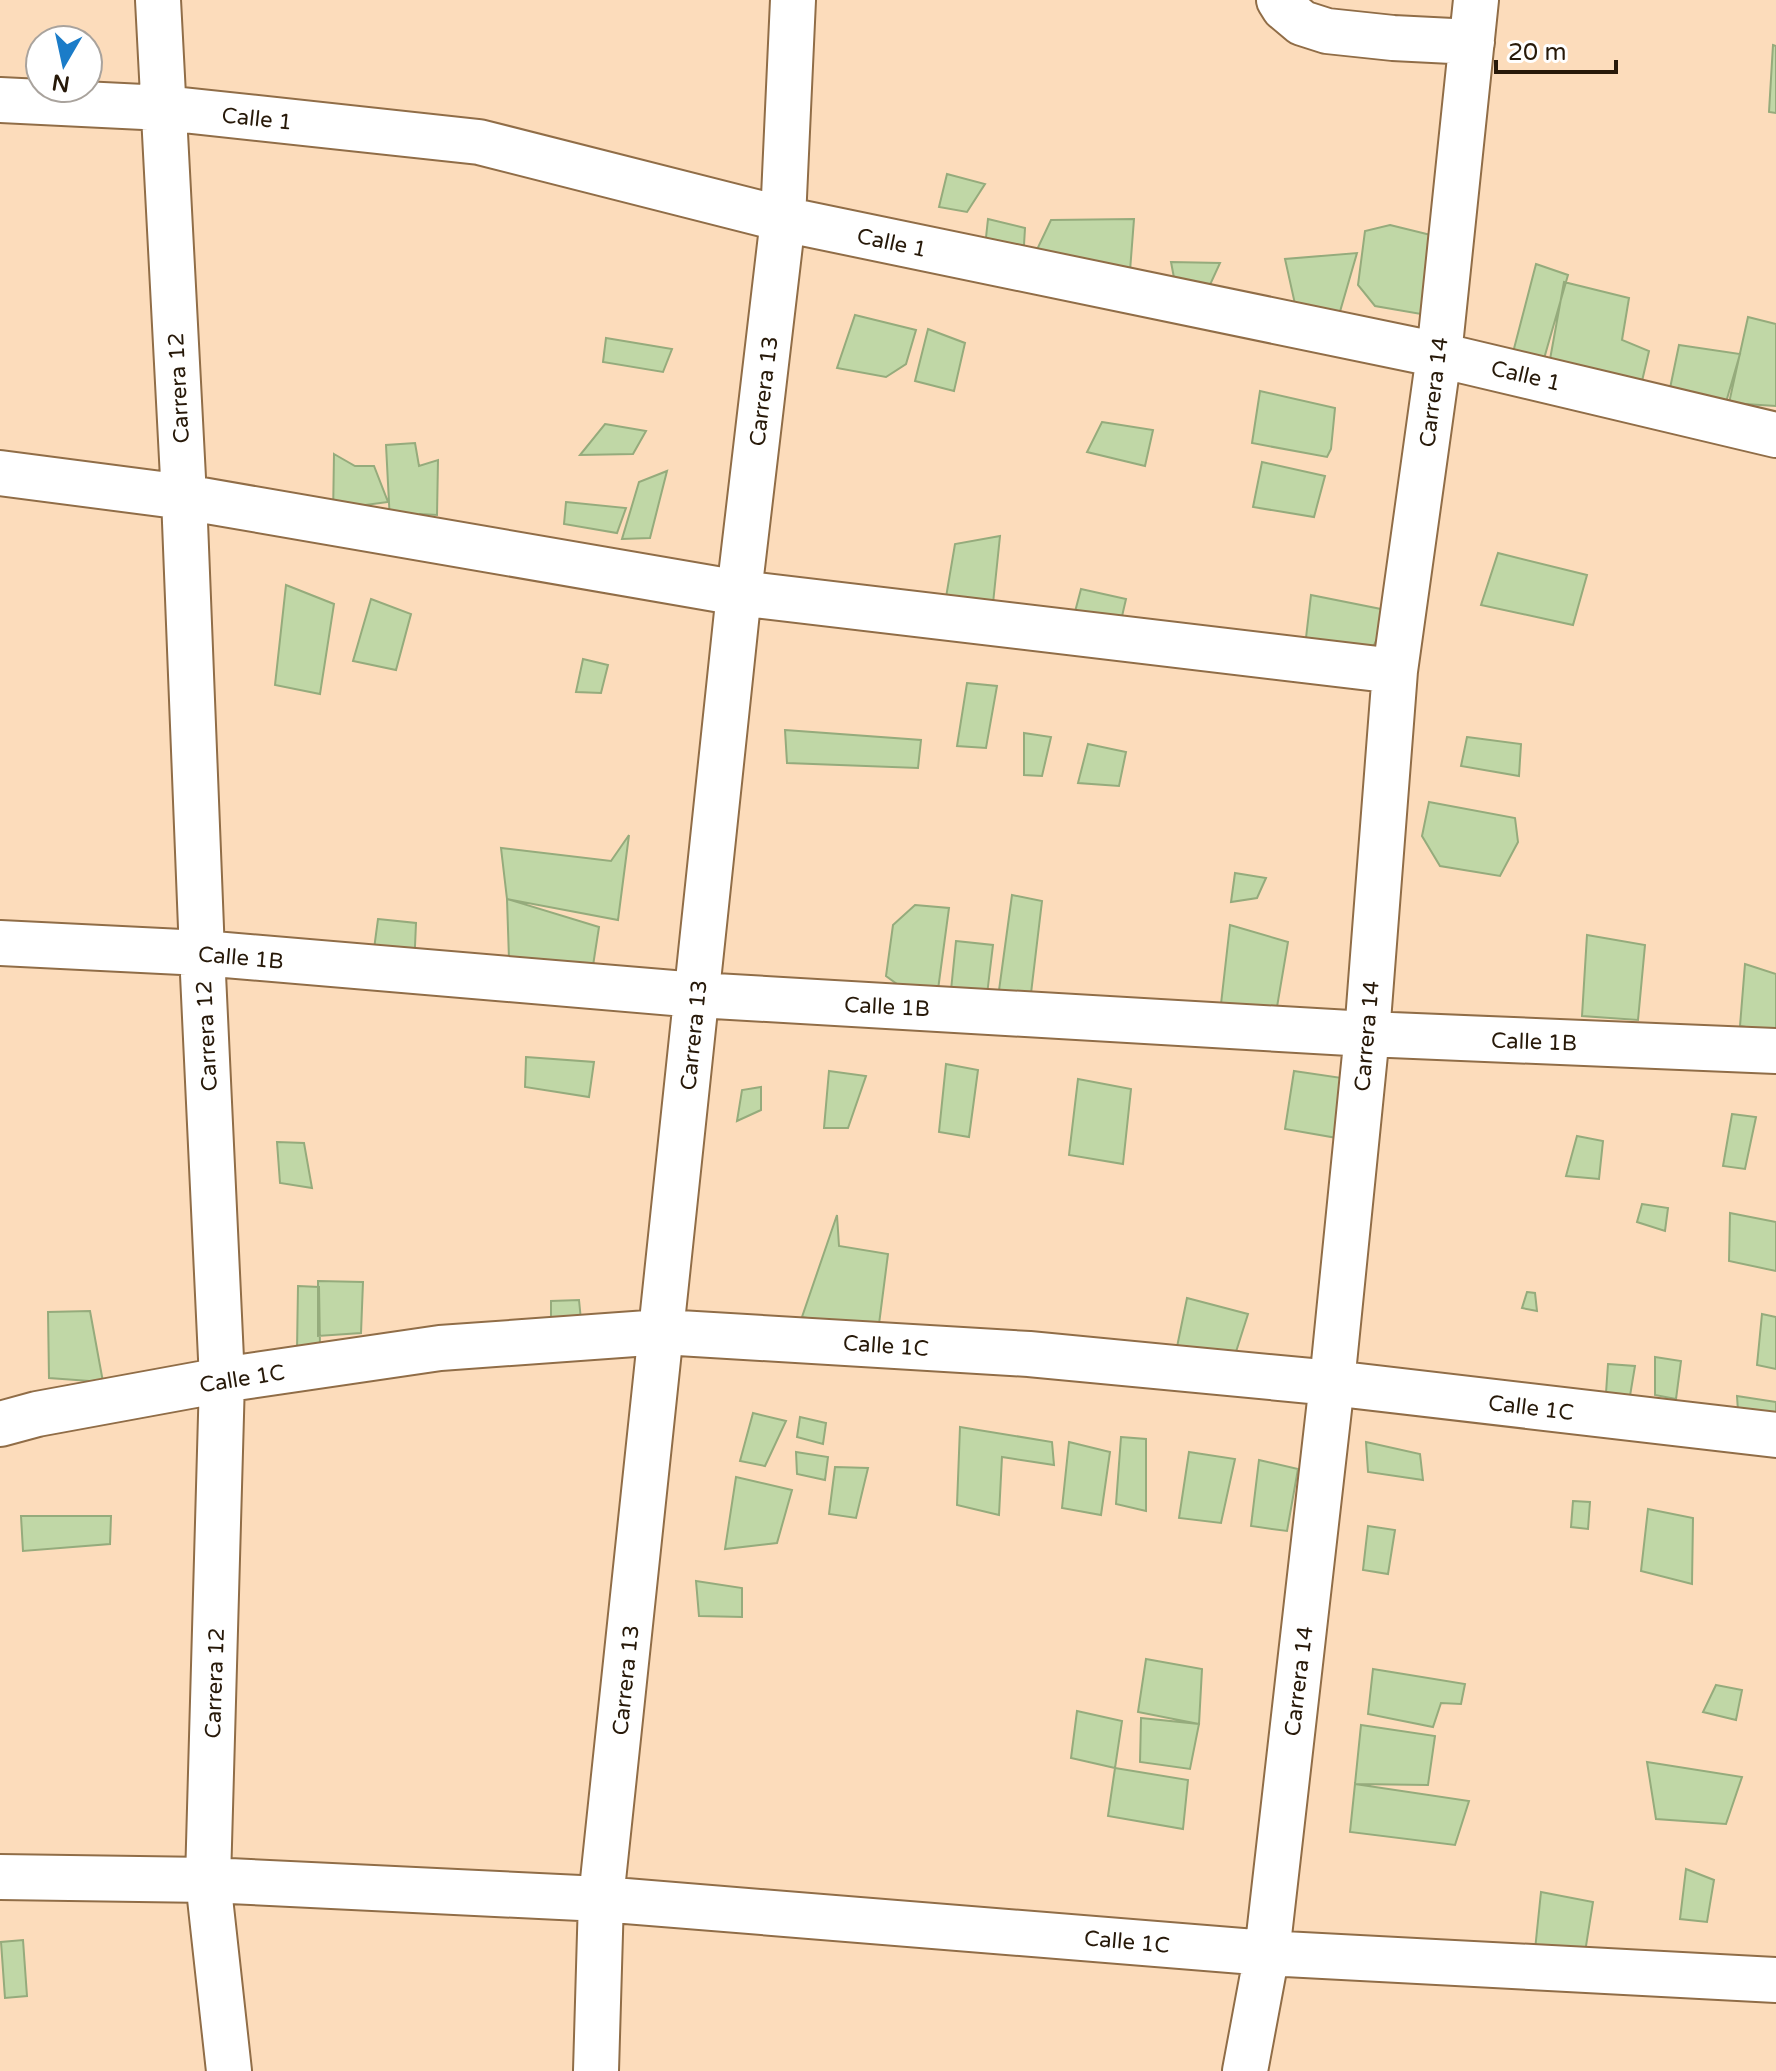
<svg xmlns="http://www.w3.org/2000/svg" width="1776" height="2071" font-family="'Varela Round',sans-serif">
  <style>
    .building { fill: #c0d7a6; stroke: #95ab7c; stroke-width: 2 }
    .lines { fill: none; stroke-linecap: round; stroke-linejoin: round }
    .minor-casing { stroke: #906d47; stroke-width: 48 }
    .minor { stroke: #fff; stroke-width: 44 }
    .labels { text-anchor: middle; stroke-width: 7; stroke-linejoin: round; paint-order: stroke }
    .street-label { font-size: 22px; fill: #271909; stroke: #fff }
  </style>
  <rect width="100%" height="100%" fill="#fcdcbb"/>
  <!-- building -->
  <path class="building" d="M 1773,45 L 1776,46 L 1776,113 L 1769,112 Z
    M 947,174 L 985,184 L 967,212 L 939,207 Z
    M 988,219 L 1025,228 L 1023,262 L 984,256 Z
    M 1134,219 L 1130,271 L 1033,258 L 1051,220 Z
    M 1390,225 L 1443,238 L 1427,311 L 1421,314 L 1375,306 L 1358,285 L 1365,231 Z
    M 1357,253 L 1339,315 L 1295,304 L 1285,259 Z
    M 1171,262 L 1220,263 L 1209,287 L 1175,283 Z
    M 1536,264 L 1568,275 L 1541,369 L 1510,364 Z
    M 1564,282 L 1629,298 L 1622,340 L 1649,351 L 1639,394 L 1547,376 Z
    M 855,315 L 916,330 L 906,364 L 886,377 L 837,368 Z
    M 1748,317 L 1776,324 L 1776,406 L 1729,403 Z
    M 928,329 L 965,343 L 954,391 L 915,381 Z
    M 606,338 L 672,349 L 663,372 L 603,362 Z
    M 1679,345 L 1740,354 L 1724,409 L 1668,398 Z
    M 1260,391 L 1335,408 L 1331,449 L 1327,457 L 1252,443 Z
    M 1102,422 L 1153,430 L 1145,466 L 1087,452 Z
    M 605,424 L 646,431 L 633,454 L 580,455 Z
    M 415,443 L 419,466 L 438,460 L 437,515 L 420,514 L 414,525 L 390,522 L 386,445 Z
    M 334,454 L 355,466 L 374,466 L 388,502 L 358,506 L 333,518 Z
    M 1262,462 L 1325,476 L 1314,517 L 1253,507 Z
    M 667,471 L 650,538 L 622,539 L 639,482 Z
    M 566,502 L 626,508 L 617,533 L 564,524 Z
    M 1000,536 L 992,613 L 944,609 L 955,544 Z
    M 1498,553 L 1587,575 L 1573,625 L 1481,605 Z
    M 286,585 L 334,604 L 320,694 L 275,685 Z
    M 1081,589 L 1126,599 L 1120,625 L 1072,623 Z
    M 1311,595 L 1391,611 L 1373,647 L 1306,638 Z
    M 371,599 L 411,614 L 396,670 L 353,661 Z
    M 583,659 L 608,665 L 601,693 L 576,692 Z
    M 967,683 L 997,686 L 986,748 L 957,746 Z
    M 785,730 L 921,740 L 918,768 L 787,763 Z
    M 1024,733 L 1051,737 L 1042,776 L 1024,775 Z
    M 1467,737 L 1521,744 L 1519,776 L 1461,766 Z
    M 1088,744 L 1126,752 L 1119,786 L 1078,783 Z
    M 1429,802 L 1515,818 L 1518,842 L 1500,876 L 1440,866 L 1422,836 Z
    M 629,835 L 618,920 L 507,899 L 501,848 L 611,861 Z
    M 1235,873 L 1266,878 L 1257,898 L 1231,902 Z
    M 1012,895 L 1042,901 L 1029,1010 L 997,1005 Z
    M 507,899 L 599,927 L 592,972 L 509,959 Z
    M 915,905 L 949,908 L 937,997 L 908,992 L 886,976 L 893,925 Z
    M 378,919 L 416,923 L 414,969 L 372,964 Z
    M 1230,925 L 1288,942 L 1277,1007 L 1221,1004 Z
    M 1587,935 L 1645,945 L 1638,1020 L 1582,1016 Z
    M 956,941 L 993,945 L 986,1003 L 950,1000 Z
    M 1745,964 L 1776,974 L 1776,1032 L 1740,1026 Z
    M 526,1057 L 594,1062 L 589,1097 L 525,1087 Z
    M 946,1064 L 978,1070 L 969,1137 L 939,1132 Z
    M 829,1071 L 866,1076 L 848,1128 L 824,1128 Z
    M 1294,1071 L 1342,1078 L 1337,1138 L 1285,1129 Z
    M 1078,1079 L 1131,1089 L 1123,1164 L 1069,1155 Z
    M 761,1087 L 761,1110 L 737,1121 L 742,1090 Z
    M 1732,1114 L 1756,1117 L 1745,1169 L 1723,1166 Z
    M 1577,1136 L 1603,1141 L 1599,1179 L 1566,1176 Z
    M 277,1142 L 304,1143 L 312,1188 L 280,1183 Z
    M 1642,1204 L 1668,1208 L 1665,1231 L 1637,1222 Z
    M 1730,1213 L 1776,1222 L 1776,1271 L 1729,1261 Z
    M 837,1215 L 839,1246 L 888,1254 L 878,1332 L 802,1317 Z
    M 318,1281 L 363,1282 L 361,1333 L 318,1336 Z
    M 298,1286 L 319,1287 L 320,1347 L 297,1351 Z
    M 1527,1292 L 1535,1293 L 1537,1311 L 1522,1308 Z
    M 1187,1298 L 1248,1314 L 1234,1358 L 1177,1347 Z
    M 579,1300 L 582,1330 L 551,1328 L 551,1301 Z
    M 90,1311 L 103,1382 L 49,1378 L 48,1312 Z
    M 1762,1314 L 1776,1317 L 1776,1369 L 1757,1365 Z
    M 1655,1357 L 1681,1361 L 1676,1399 L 1655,1395 Z
    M 1608,1364 L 1635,1366 L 1630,1396 L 1606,1393 Z
    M 1737,1396 L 1776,1402 L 1776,1421 L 1738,1411 Z
    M 753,1413 L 786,1421 L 765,1466 L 740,1461 Z
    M 800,1417 L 826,1423 L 823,1444 L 797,1437 Z
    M 960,1427 L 1052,1442 L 1054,1465 L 1002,1457 L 999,1515 L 957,1505 Z
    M 1121,1437 L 1146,1439 L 1146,1511 L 1116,1504 Z
    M 1069,1442 L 1110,1452 L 1101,1515 L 1062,1508 Z
    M 1366,1442 L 1420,1454 L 1423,1480 L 1368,1472 Z
    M 796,1452 L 828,1457 L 825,1480 L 797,1474 Z
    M 1189,1452 L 1235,1459 L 1221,1523 L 1179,1518 Z
    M 1259,1460 L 1298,1469 L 1287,1531 L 1251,1526 Z
    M 835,1467 L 868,1468 L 856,1518 L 829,1514 Z
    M 736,1477 L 792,1490 L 777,1543 L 725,1549 Z
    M 1573,1501 L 1590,1502 L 1588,1529 L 1571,1527 Z
    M 1648,1509 L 1693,1518 L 1692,1584 L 1641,1571 Z
    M 21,1516 L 111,1516 L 110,1544 L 23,1551 Z
    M 1368,1526 L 1395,1530 L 1388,1574 L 1363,1570 Z
    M 696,1581 L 742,1588 L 742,1617 L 699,1616 Z
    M 1146,1659 L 1202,1669 L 1199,1724 L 1138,1712 Z
    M 1373,1669 L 1465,1684 L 1461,1704 L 1441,1703 L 1433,1727 L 1368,1714 Z
    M 1716,1685 L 1742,1690 L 1736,1720 L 1703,1712 Z
    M 1077,1711 L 1122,1721 L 1115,1768 L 1071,1758 Z
    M 1141,1718 L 1199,1724 L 1190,1769 L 1140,1762 Z
    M 1361,1725 L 1435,1736 L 1428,1785 L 1355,1784 Z
    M 1647,1762 L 1742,1777 L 1726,1824 L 1656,1819 Z
    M 1115,1768 L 1188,1780 L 1183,1829 L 1108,1816 Z
    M 1355,1784 L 1469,1801 L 1455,1845 L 1350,1832 Z
    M 1686,1869 L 1714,1880 L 1707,1922 L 1680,1919 Z
    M 1541,1892 L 1593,1902 L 1583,1965 L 1535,1950 Z
    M 23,1940 L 27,1996 L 5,1998 L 1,1942 Z"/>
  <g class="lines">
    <defs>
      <path id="minor" d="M 158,0 L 184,497 L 202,953 L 222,1380 L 208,1880 L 229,2071
        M 1279,0 L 1284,8 L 1302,23 L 1327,31 L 1393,38 L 1472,42
        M 0,100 L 164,108 L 479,142 L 783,219 L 1439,355 L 1776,435
        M 0,473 L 184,497 L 739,593 L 1395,671
        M 0,943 L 202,953 L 697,995 L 1367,1034 L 1776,1051
        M 0,1424 L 37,1414 L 222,1380 L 440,1348 L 662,1332 L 1029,1354 L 1332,1383 L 1776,1435
        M 0,1877 L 208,1880 L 601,1899 L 1267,1953 L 1776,1980
        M 596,2071 L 601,1899 L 739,593 L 783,219 L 793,0
        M 1245,2071 L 1267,1953 L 1332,1383 L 1367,1034 L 1395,671 L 1439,355 L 1476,0"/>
    </defs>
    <!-- minor casing -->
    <use href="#minor" class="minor-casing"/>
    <!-- minor -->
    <use href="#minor" class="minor"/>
  </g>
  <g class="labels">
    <!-- street labels -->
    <g class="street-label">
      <text transform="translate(257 118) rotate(6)" y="8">Calle 1</text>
      <text transform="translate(892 242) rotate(12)" y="8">Calle 1</text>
      <text transform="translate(1526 375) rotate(13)" y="8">Calle 1</text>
      <text transform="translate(178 388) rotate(-93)" y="8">Carrera 12</text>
      <text transform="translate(763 391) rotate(-83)" y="8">Carrera 13</text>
      <text transform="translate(1433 392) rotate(-83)" y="8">Carrera 14</text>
      <text transform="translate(241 957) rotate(5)" y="8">Calle 1B</text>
      <text transform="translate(887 1006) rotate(3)" y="8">Calle 1B</text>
      <text transform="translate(693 1035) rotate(-84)" y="8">Carrera 13</text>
      <text transform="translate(206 1036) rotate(-93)" y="8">Carrera 12</text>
      <text transform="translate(1366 1036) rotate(-85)" y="8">Carrera 14</text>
      <text transform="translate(1534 1041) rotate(2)" y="8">Calle 1B</text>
      <text transform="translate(886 1345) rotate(4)" y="8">Calle 1C</text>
      <text transform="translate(242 1378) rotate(-9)" y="8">Calle 1C</text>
      <text transform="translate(1531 1407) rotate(7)" y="8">Calle 1C</text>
      <text transform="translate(625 1680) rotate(-84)" y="8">Carrera 13</text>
      <text transform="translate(1298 1681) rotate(-83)" y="8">Carrera 14</text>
      <text transform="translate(214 1683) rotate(-88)" y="8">Carrera 12</text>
      <text transform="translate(1127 1941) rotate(5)" y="8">Calle 1C</text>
    </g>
  </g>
  <!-- north arrow -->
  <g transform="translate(64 64) rotate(189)"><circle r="38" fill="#ffffff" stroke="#a9a39d" stroke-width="2"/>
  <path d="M0-6L14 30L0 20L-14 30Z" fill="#1b7cc8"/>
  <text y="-12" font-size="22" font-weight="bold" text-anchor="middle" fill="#271909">N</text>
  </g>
  <!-- scale -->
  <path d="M1496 60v12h120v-12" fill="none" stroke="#271909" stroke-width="4"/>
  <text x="1508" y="60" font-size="24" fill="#271909" stroke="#ffffff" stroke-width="6" paint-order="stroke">20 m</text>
</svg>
